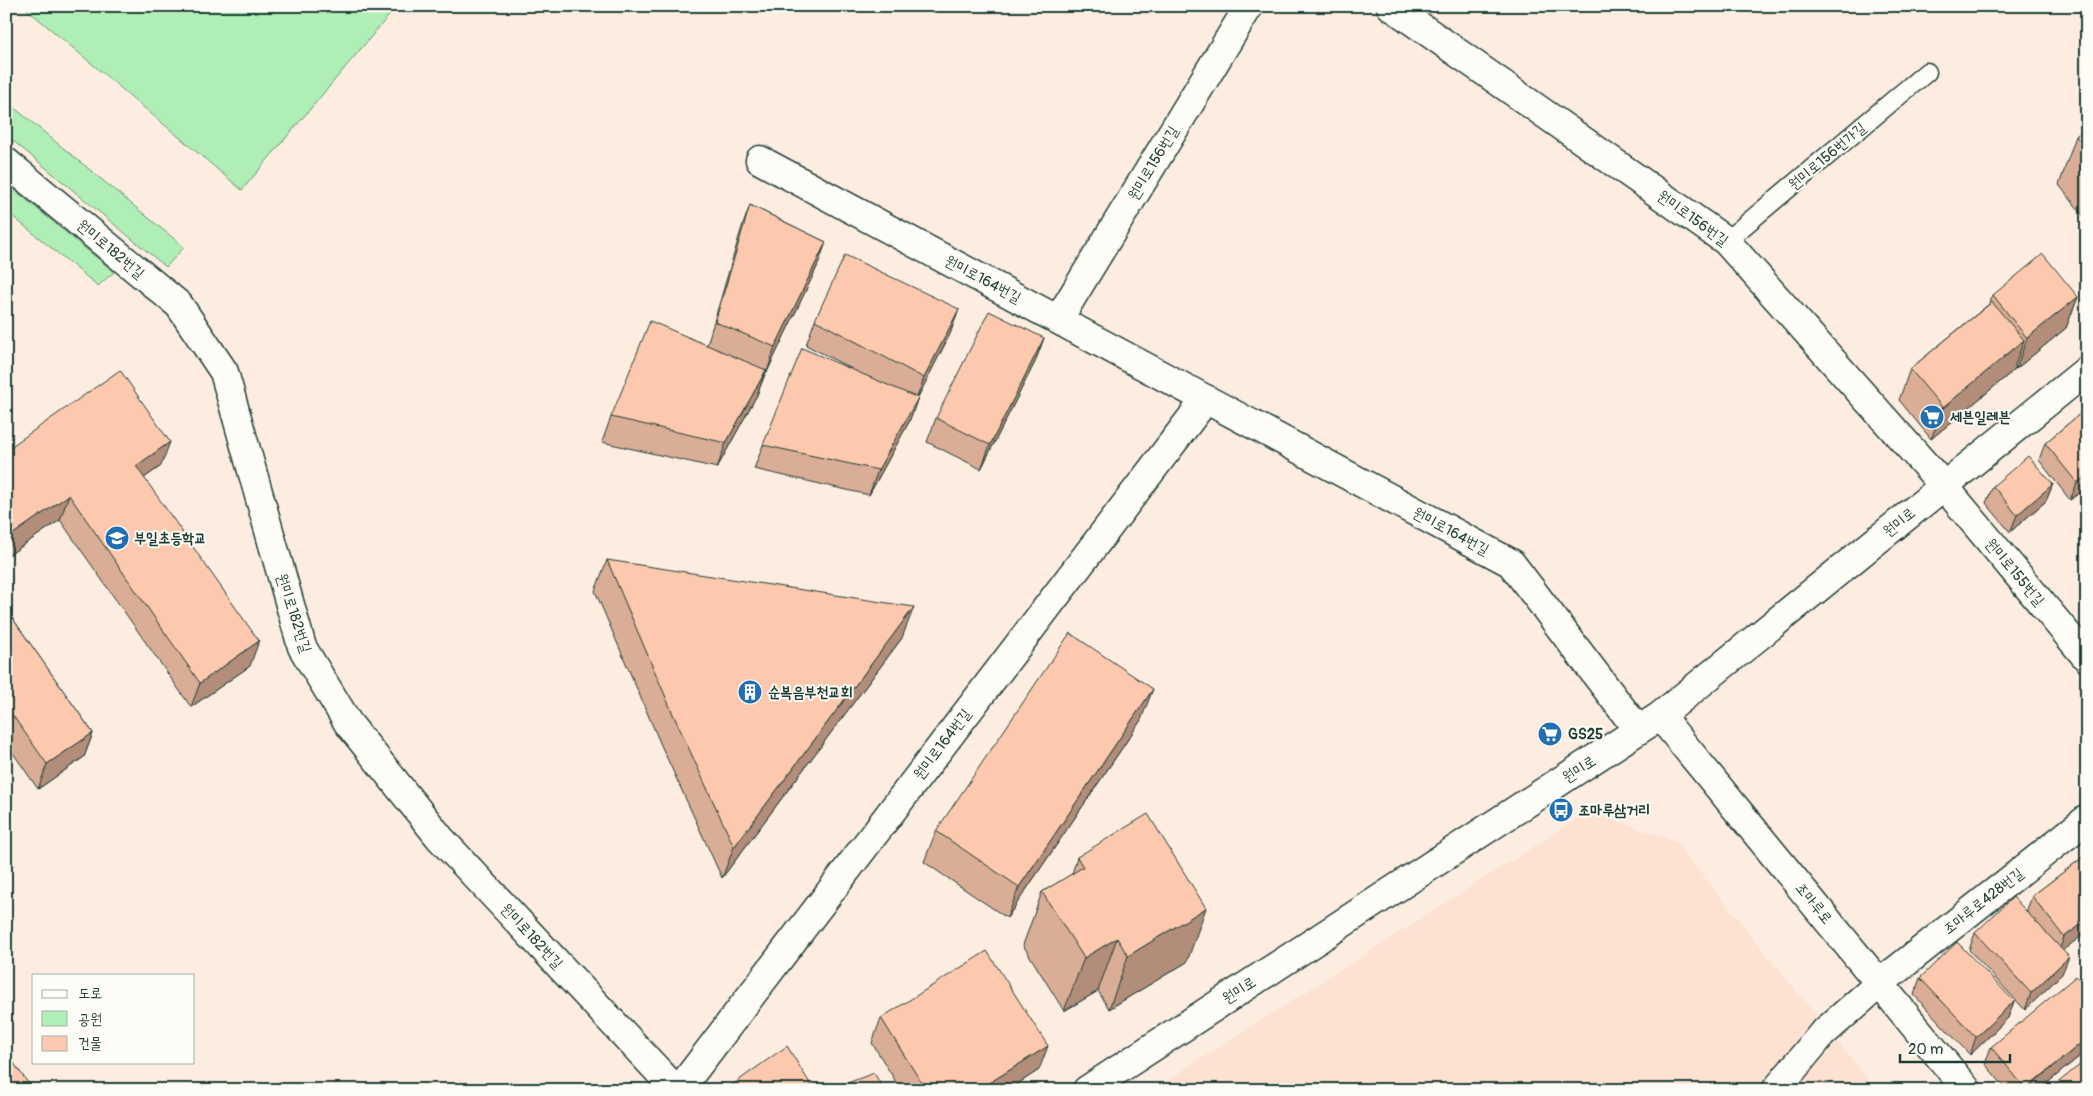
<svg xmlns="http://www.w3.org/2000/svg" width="2093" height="1096" font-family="Pangolin,'Poor Story',sans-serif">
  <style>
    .built { fill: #fde2d2 }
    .green { fill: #afefb6; stroke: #679675 }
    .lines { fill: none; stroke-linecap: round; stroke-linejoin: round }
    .service-casing { stroke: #1f3d34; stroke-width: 21 }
    .minor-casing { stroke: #1f3d34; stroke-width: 31 }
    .tertiary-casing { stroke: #1f3d34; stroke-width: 31 }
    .service { stroke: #fdfcf7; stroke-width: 18 }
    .minor { stroke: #fdfcf7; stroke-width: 28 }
    .tertiary { stroke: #fdfcf7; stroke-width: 28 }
    .wall { fill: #daad96; stroke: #1f3d34 }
    .shaded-wall { fill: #b18d7a; stroke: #1f3d34 }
    .building { fill: #fdc9ae; stroke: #1f3d34 }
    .labels { text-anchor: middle; stroke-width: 4; stroke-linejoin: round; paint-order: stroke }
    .street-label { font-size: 15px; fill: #1f3d34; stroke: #fdfcf7 }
    .poi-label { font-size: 15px; font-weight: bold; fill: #1f3d34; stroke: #fdfcf7; text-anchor: start }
  </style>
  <rect width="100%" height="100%" fill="#fdede1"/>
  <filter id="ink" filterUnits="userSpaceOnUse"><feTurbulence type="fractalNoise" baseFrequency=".02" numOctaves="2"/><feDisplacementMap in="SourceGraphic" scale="10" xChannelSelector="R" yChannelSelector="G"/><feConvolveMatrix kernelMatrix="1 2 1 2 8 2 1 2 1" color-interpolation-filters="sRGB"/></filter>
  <g filter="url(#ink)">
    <!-- built -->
    <path class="built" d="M 1589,811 L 1675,841 L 1877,1090 L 1152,1090 Z"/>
    <!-- green -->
    <path class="green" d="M 23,6 L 397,6 L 242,190 Z
      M 6,101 L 184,247 L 166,267 L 6,135 Z
      M 6,183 L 114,272 L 98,286 L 6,211 Z"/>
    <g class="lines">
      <defs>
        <path id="service" d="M 1726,241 L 1927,72"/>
        <path id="minor" d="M 1391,6 L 1726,241 L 1944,486 L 2087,658
          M 760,160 L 1511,563 L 1638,730
          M 6,162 L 179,305 L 224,372 L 302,647 L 348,723 L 440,838 L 676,1090
          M 1058,320 L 1249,6
          M 679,1090 L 1206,399
          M 1776,1090 L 1822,1034 L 1880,983 L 2087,819"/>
        <path id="tertiary" d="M 1660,716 L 1967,1090
          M 1087,1090 L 1660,716 L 2087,370"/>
      </defs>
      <!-- service casing -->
      <use href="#service" class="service-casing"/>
      <!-- minor casing -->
      <use href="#minor" class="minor-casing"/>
      <!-- tertiary casing -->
      <use href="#tertiary" class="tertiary-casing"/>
      <!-- service -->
      <use href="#service" class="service"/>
      <!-- minor -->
      <use href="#minor" class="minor"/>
      <!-- tertiary -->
      <use href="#tertiary" class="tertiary"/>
    </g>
    <!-- wall -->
    <path class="wall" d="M 2087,128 L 2087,220 L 2059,185 L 2076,136 Z
      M 750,205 L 826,242 L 817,267 L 767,372 L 766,372 L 757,395 L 717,468 L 602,442 L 611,417 L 707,345 L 741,230 Z
      M 1993,295 L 2078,297 L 2066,328 L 2016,369 L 2014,367 L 2013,371 L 1931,439 L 1899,400 L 1910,369 L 1989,304 Z
      M 959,309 L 950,334 L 918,397 L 909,422 L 869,495 L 754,469 L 763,445 L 852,369 L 806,345 L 815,320 Z
      M 1044,338 L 1035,362 L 981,469 L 927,442 L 936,418 Z
      M 2087,408 L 2087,487 L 2070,500 L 2039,460 L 2045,443 Z
      M 6,450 L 161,466 L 144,478 L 250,666 L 191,707 L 60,520 L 6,557 Z
      M 2053,484 L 2046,501 L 2010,532 L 1986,503 L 1993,486 Z
      M 607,560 L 902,638 L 722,878 L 661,745 L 595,591 Z
      M 6,609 L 93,733 L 84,757 L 38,789 L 6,743 Z
      M 1141,720 L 1007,918 L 924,862 L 936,831 Z
      M 2087,854 L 2062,951 L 2062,974 L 2025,1010 L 1969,950 L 1975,933 L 2026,912 L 2032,896 Z
      M 1077,857 L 1187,962 L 1109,1009 L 1098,991 L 1064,1011 L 1023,945 L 1042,892 L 1072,874 Z
      M 1920,978 L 2014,1001 L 2008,1018 L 1970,1055 L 1914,995 Z
      M 881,1018 L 1039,1070 L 1008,1090 L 901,1090 L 872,1043 Z
      M 1991,1047 L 2087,1050 L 2039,1090 L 2007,1090 L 1985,1064 Z"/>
    <!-- shaded-wall -->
    <path class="shaded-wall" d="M 826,242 L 817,267 L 767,372 L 775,347 Z
      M 2078,297 L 2066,328 L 2016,369 L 2027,338 Z
      M 959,309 L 950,334 L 916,401 L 918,398 L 909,422 L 869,495 L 878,470 L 915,402 L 924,378 Z
      M 1044,338 L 1035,362 L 981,469 L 990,445 Z
      M 2024,340 L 2013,371 L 1931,439 L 1943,408 Z
      M 766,370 L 757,395 L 717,468 L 726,443 Z
      M 170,442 L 161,466 L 127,490 L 136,466 Z
      M 2087,475 L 2087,487 L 2070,500 L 2077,483 Z
      M 2053,484 L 2046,501 L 2010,532 L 2017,515 Z
      M 69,495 L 60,520 L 6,557 L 6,539 Z
      M 914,607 L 902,638 L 722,878 L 734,847 Z
      M 259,641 L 250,666 L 191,707 L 200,683 Z
      M 1153,689 L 1141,720 L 1007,918 L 1019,887 Z
      M 93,733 L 84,757 L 38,789 L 47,764 Z
      M 1206,908 L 1187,962 L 1109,1009 L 1128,956 Z
      M 2087,920 L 2087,932 L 2058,954 L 2064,937 Z
      M 1117,938 L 1098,991 L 1064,1011 L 1084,958 Z
      M 2069,957 L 2062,974 L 2025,1010 L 2031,993 Z
      M 2014,1001 L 2008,1018 L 1970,1055 L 1976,1037 Z
      M 2087,1038 L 2087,1050 L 2039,1090 L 2026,1090 Z
      M 1048,1046 L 1039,1070 L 1008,1090 L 978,1090 Z"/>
    <!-- building -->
    <path class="building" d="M 2087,128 L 2087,149 L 2076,136 Z
      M 750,205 L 826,242 L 775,347 L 715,322 Z
      M 2043,254 L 2078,297 L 2027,338 L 1993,295 Z
      M 845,255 L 959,309 L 924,378 L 815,320 Z
      M 1992,302 L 2024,340 L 1943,408 L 1910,369 Z
      M 989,311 L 1044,338 L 990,445 L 936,418 Z
      M 650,321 L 766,370 L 726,443 L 611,417 Z
      M 802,348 L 918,398 L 878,470 L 763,445 Z
      M 120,370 L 170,442 L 136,466 L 259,641 L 200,683 L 69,495 L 6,539 L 6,450 Z
      M 2087,408 L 2087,475 L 2077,483 L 2045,443 Z
      M 2028,456 L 2053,484 L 2017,515 L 1993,486 Z
      M 607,560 L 914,607 L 734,847 L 673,714 Z
      M 6,609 L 93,733 L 47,764 L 6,706 Z
      M 1070,633 L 1153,689 L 1019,887 L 936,831 Z
      M 1148,814 L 1206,908 L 1128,956 L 1117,938 L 1084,958 L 1042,892 L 1083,867 L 1077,857 Z
      M 2087,854 L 2087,920 L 2064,937 L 2032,896 Z
      M 2013,897 L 2069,957 L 2031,993 L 1975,933 Z
      M 1957,942 L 2014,1001 L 1976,1037 L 1920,978 Z
      M 987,951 L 1048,1046 L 978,1090 L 926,1090 L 881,1018 Z
      M 2076,976 L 2087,989 L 2087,1038 L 2026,1089 L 1991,1047 Z
      M 787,1046 L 814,1090 L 725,1090 Z
      M 6,1052 L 33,1090 L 6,1090 Z
      M 2087,1059 L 2087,1090 L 2049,1090 Z
      M 874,1073 L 884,1090 L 829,1090 Z"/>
  </g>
  <!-- icons -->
  <defs>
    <symbol id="supermarket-disc" viewBox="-11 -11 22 22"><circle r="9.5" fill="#1f6fb2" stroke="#fdfcf7"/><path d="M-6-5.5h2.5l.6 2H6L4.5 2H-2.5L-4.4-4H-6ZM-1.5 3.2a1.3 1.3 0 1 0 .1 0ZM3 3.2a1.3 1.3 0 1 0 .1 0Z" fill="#fff"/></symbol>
    <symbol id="school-disc" viewBox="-11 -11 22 22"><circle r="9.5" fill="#1f6fb2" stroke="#fdfcf7"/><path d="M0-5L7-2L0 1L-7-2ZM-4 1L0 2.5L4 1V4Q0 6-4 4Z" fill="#fff"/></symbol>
    <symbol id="building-disc" viewBox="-11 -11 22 22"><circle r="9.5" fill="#1f6fb2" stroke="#fdfcf7"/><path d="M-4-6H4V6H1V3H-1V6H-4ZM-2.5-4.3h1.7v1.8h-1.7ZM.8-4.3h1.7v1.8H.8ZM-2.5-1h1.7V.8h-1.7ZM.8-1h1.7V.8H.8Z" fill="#fff"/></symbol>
    <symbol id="bus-disc" viewBox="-11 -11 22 22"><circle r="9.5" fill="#1f6fb2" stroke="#fdfcf7"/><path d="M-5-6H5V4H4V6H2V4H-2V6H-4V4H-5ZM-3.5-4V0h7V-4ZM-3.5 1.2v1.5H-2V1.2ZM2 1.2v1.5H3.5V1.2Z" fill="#fff"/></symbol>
  </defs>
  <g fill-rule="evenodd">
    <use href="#supermarket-disc" x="1918" y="403" width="28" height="28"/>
    <use href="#school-disc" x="103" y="524" width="28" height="28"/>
    <use href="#building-disc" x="736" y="678" width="28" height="28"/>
    <use href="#supermarket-disc" x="1536" y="720" width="28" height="28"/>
    <use href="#bus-disc" x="1547" y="796" width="28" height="28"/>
  </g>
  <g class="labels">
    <!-- street labels -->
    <g class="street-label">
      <text transform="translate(1827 156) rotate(-40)" y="5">원미로156번가길</text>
      <text transform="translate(1153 163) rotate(-59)" y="5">원미로156번길</text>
      <text transform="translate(1693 218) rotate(36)" y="5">원미로156번길</text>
      <text transform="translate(111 249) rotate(40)" y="5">원미로182번길</text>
      <text transform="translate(983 279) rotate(28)" y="5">원미로164번길</text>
      <text transform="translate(1899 522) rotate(-39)" y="5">원미로</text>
      <text transform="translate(1451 531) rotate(28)" y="5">원미로164번길</text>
      <text transform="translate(2015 572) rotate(50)" y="5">원미로155번길</text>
      <text transform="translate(294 613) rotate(72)" y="5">원미로182번길</text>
      <text transform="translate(942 744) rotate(-53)" y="5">원미로164번길</text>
      <text transform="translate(1579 769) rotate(-33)" y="5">원미로</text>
      <text transform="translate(1983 901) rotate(-38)" y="5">조마루로428번길</text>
      <text transform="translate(1814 903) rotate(51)" y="5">조마루로</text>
      <text transform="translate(532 936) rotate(47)" y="5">원미로182번길</text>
      <text transform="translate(1239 990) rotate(-33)" y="5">원미로</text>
    </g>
    <!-- poi labels -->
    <g class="poi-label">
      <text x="1950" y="422">세븐일레븐</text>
      <text x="134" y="543">부일초등학교</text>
      <text x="768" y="697">순복음부천교회</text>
      <text x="1568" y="739">GS25</text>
      <text x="1578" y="815">조마루삼거리</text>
    </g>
  </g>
  <!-- margin -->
  <rect width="2093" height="1096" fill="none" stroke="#fdfcf7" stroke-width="25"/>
  <rect x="12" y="12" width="2068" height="1071" fill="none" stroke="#1f3d34" stroke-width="2" filter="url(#ink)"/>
  <!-- legend -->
  <rect x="32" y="974" width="162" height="90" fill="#fdfcf7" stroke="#a4b0a9"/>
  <rect x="42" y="990" width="25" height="8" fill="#fdfcf7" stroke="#a4b0a9"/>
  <text x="78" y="998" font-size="15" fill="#1f3d34">도로</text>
  <rect x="42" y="1011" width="25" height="15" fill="#afefb6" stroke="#a4b0a9"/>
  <text x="78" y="1024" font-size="15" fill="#1f3d34">공원</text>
  <rect x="42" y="1036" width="25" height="15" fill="#fdc9ae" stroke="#a4b0a9"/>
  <text x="78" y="1048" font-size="15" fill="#1f3d34">건물</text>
  <!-- scale -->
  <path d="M1900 1054v8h110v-8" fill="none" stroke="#1f3d34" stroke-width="2.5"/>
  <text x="1908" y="1054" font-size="15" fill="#1f3d34" stroke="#fdfcf7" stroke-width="4" paint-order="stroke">20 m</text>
</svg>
